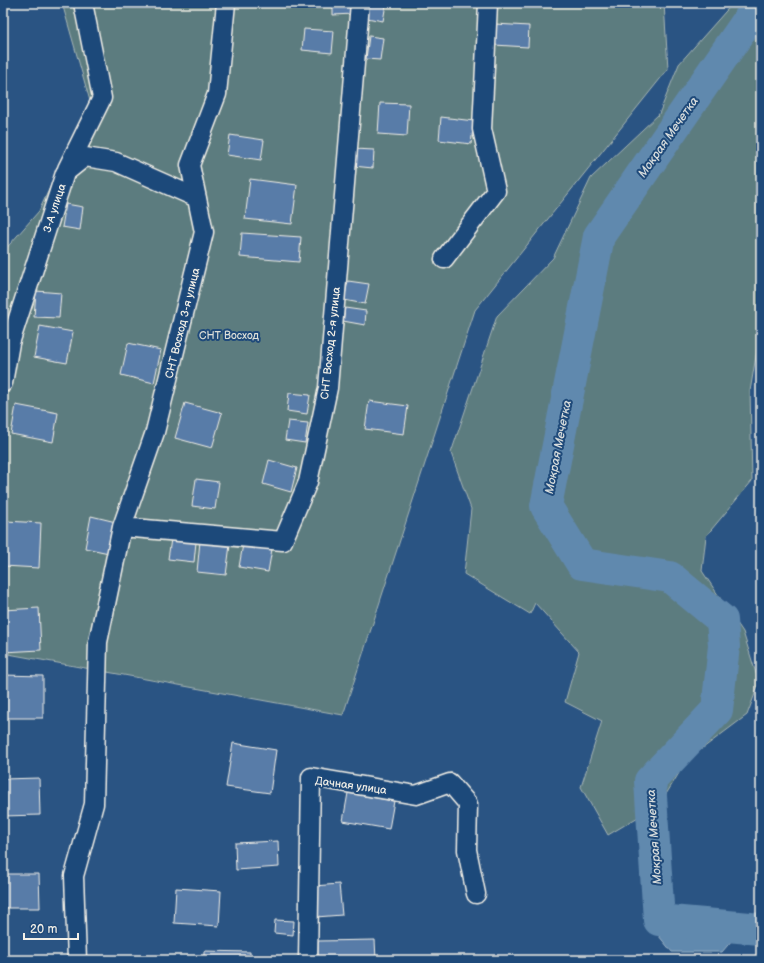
<svg xmlns="http://www.w3.org/2000/svg" width="764" height="963" font-family="'Balsamiq Sans',sans-serif">
  <style>
    .green { fill: #5b7b7f; stroke: #a8b6b4 }
    .water { fill: #6189ae; stroke: #9cb3c5 }
    .lines { fill: none; stroke-linecap: round; stroke-linejoin: round }
    .river { stroke: #6189ae; stroke-width: 32 }
    .building { fill: #587ba8; stroke: #f4f1e8 }
    .minor-casing { stroke: #f4f1e8; stroke-width: 21 }
    .minor { stroke: #1f4a7a; stroke-width: 18 }
    .labels { text-anchor: middle; stroke-width: 4; stroke-linejoin: round; paint-order: stroke }
    .street-label { font-size: 11px; fill: #f4f1e8; stroke: #1f4a7a }
    .park-label { font-size: 11px; fill: #dddfd8; stroke: #1f4a7a }
    .water-label { font-size: 12px; font-style: italic; fill: #d7dcdc; stroke: #1f4a7a }
  </style>
  <rect width="100%" height="100%" fill="#2a5483"/>
  <filter id="ink" filterUnits="userSpaceOnUse"><feTurbulence type="fractalNoise" baseFrequency=".025" numOctaves="2"/><feDisplacementMap in="SourceGraphic" scale="8" xChannelSelector="R" yChannelSelector="G"/><feConvolveMatrix kernelMatrix="1 2 1 2 8 2 1 2 1" color-interpolation-filters="sRGB"/></filter>
  <g filter="url(#ink)">
    <!-- green -->
    <path class="green" d="M 62,3 L 664,3 L 668,69 L 475,310 L 343,715 L 3,653 L 3,252 L 39,211 L 90,101 Z
      M 733,3 L 761,3 L 761,327 L 750,391 L 752,481 L 706,536 L 702,571 L 743,632 L 759,683 L 747,715 L 687,760 L 660,804 L 608,835 L 581,787 L 602,721 L 565,702 L 579,652 L 535,603 L 530,614 L 464,574 L 471,509 L 451,453 L 497,316 L 553,258 L 591,178 L 659,114 L 679,64 Z"/>
    <!-- water -->
    <path class="water" d="M 697,910 L 742,921 L 744,926 L 722,952 L 672,952 L 649,924 Z"/>
    <g class="lines">
      <!-- river -->
      <path class="river" d="M 760,3 L 599,236 L 546,506 L 582,564 L 670,577 L 722,620 L 724,646 L 717,710 L 650,781 L 659,920 L 761,929"/>
    </g>
    <!-- building -->
    <path class="building" d="M 333,3 L 353,3 L 353,14 L 333,15 Z
      M 370,3 L 386,4 L 383,21 L 367,18 Z
      M 495,24 L 529,26 L 528,47 L 494,45 Z
      M 304,29 L 334,31 L 332,53 L 302,50 Z
      M 369,36 L 383,38 L 380,60 L 366,59 Z
      M 380,103 L 409,104 L 407,136 L 378,134 Z
      M 441,117 L 474,121 L 471,144 L 439,140 Z
      M 230,135 L 264,140 L 261,160 L 227,155 Z
      M 354,149 L 374,150 L 373,168 L 353,166 Z
      M 250,179 L 297,185 L 292,224 L 245,219 Z
      M 66,204 L 83,207 L 80,230 L 62,227 Z
      M 242,233 L 301,237 L 299,262 L 240,257 Z
      M 348,281 L 369,284 L 365,304 L 344,300 Z
      M 36,291 L 61,293 L 59,318 L 34,317 Z
      M 345,308 L 366,311 L 365,325 L 343,321 Z
      M 40,326 L 73,332 L 67,363 L 34,357 Z
      M 128,343 L 161,350 L 154,383 L 121,375 Z
      M 289,393 L 310,395 L 307,414 L 287,411 Z
      M 369,401 L 408,406 L 404,434 L 365,429 Z
      M 185,403 L 222,413 L 212,448 L 175,438 Z
      M 16,405 L 58,413 L 53,442 L 11,434 Z
      M 288,421 L 308,423 L 305,443 L 285,440 Z
      M 269,460 L 297,468 L 291,492 L 263,484 Z
      M 196,479 L 219,482 L 215,509 L 192,506 Z
      M 91,516 L 116,522 L 109,553 L 85,548 Z
      M 6,521 L 41,523 L 39,568 L 3,566 Z
      M 171,539 L 196,542 L 194,562 L 168,559 Z
      M 200,541 L 230,545 L 226,575 L 197,572 Z
      M 243,544 L 272,549 L 268,572 L 239,567 Z
      M 39,608 L 41,650 L 3,652 L 3,610 Z
      M 3,675 L 43,676 L 43,718 L 3,718 Z
      M 233,743 L 276,750 L 270,793 L 226,787 Z
      M 39,778 L 40,815 L 3,816 L 3,779 Z
      M 348,793 L 394,801 L 389,829 L 343,821 Z
      M 278,841 L 279,867 L 236,870 L 235,843 Z
      M 3,874 L 39,874 L 40,908 L 3,908 Z
      M 339,884 L 342,915 L 316,917 L 314,886 Z
      M 176,888 L 221,891 L 219,926 L 174,923 Z
      M 275,920 L 294,921 L 293,935 L 274,933 Z
      M 375,940 L 376,960 L 318,960 L 318,941 Z
      M 204,951 L 250,952 L 250,960 L 204,960 Z"/>
    <g class="lines">
      <defs>
        <path id="minor" d="M 67,169 L 102,98 L 83,3
          M 444,259 L 496,191 L 482,129 L 488,3
          M 3,383 L 10,343 L 65,173 L 85,157 L 116,162 L 197,198
          M 122,527 L 283,541 L 308,482 L 328,388 L 360,3
          M 77,960 L 74,876 L 94,804 L 98,642 L 122,527 L 155,432 L 204,232 L 190,165 L 217,94 L 226,3
          M 308,960 L 311,777 L 416,795 L 450,783 L 468,804 L 467,850 L 476,894"/>
      </defs>
      <!-- minor casing -->
      <use href="#minor" class="minor-casing"/>
      <!-- minor -->
      <use href="#minor" class="minor"/>
    </g>
  </g>
  <g class="labels">
    <!-- street labels -->
    <g class="street-label">
      <text transform="translate(54 208) rotate(-72)" y="4">3-А улица</text>
      <text transform="translate(182 323) rotate(-76)" y="4">СНТ Восход 3-я улица</text>
      <text transform="translate(330 343) rotate(-84)" y="4">СНТ Восход 2-я улица</text>
      <text transform="translate(351 785) rotate(8)" y="4">Дачная улица</text>
    </g>
    <!-- park labels -->
    <g class="park-label">
      <text x="229" y="339">СНТ Восход</text>
    </g>
    <!-- water labels -->
    <g class="water-label">
      <text transform="translate(668 137) rotate(-55)" y="4">Мокрая Мечетка</text>
      <text transform="translate(558 447) rotate(-79)" y="4">Мокрая Мечетка</text>
      <text transform="translate(654 837) rotate(-94)" y="4">Мокрая Мечетка</text>
    </g>
  </g>
  <!-- margin -->
  <rect width="764" height="963" fill="none" stroke="#1f4a7a" stroke-width="16"/>
  <rect x="8" y="8" width="748" height="947" fill="none" stroke="#f4f1e8" stroke-width="1.5" filter="url(#ink)"/>
  <!-- scale -->
  <path d="M24 933v6h54v-6" fill="none" stroke="#f4f1e8" stroke-width="2"/>
  <text x="30" y="933" font-size="12" fill="#f4f1e8" stroke="#1f4a7a" stroke-width="3" paint-order="stroke">20 m</text>
</svg>
